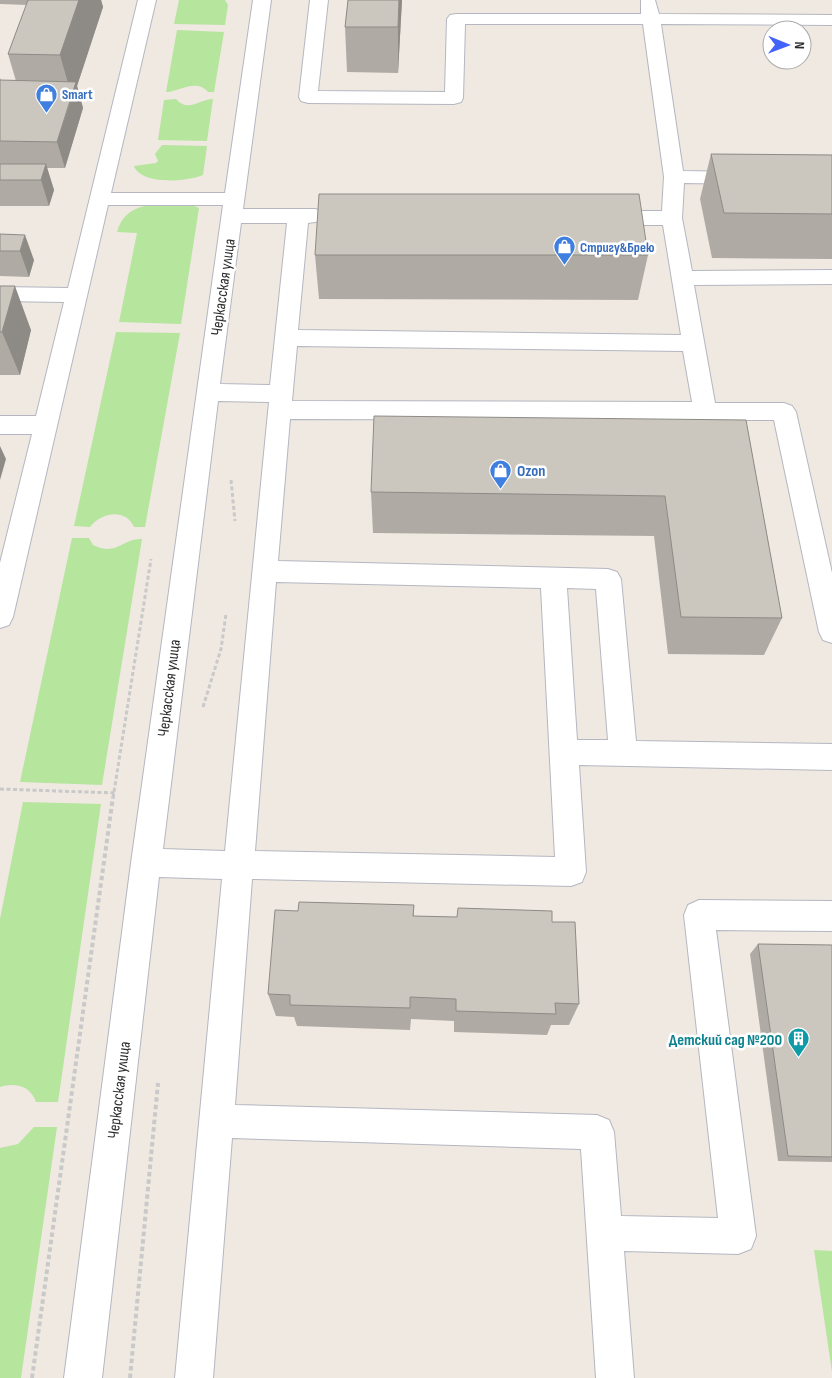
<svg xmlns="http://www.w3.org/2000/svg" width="832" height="1378" font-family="'Sofia Sans Condensed',sans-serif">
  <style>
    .green { fill: #b6e59e }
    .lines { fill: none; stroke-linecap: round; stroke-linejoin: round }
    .minor-casing { stroke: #b4b7c1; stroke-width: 2 }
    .path-far1 { stroke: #c9c9c9; stroke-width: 3; stroke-dasharray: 4 2.5; stroke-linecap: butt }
    .path { stroke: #c9c9c9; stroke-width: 4; stroke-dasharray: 4.5 3; stroke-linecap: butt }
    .minor { fill: #fff; fill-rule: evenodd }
    .wall { fill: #afaba4 }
    .shaded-wall { fill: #8e8b86 }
    .building { fill: #cbc7bf; stroke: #8e8b86 }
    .labels { text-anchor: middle; stroke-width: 5; stroke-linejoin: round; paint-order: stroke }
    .far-shop-label { font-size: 14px; font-weight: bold; fill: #366cbe; stroke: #fff; text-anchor: start }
    .street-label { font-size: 16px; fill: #2e2e2e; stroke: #fff }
    .shop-label { font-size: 16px; font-weight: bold; fill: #366cbe; stroke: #fff; text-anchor: start }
    .culture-label { font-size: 16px; font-weight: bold; fill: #0d838f; stroke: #fff; text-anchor: end }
  </style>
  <rect width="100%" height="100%" fill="#efe9e1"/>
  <!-- green -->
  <path class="green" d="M 179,0 L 225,0 L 228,5 L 225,25 L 174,24 Z
    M 177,30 L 224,32 L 214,92 L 208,92 C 196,78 179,92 166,92 Z
    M 176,99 C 188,113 200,99 213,99 L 207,141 L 158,140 L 164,100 Z
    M 162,145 L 207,146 L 203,175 C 187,182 141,185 134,166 L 156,163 L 158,161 L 155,154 Z
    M 192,205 L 199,208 L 181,324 L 119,322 L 137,233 L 117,232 C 127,197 164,205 192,205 Z
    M 116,332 L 180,333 L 145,527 L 134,527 C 126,508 101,512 90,527 L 74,526 Z
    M 72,538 L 89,538 L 93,545 C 117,557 122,538 142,539 L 102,785 L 20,782 Z
    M 23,802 L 101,804 L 58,1102 L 36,1102 C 31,1086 15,1082 0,1087 L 0,919 Z
    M 34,1127 L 57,1127 L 21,1378 L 0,1378 L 0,1148 L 18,1144 Z
    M 814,1250 L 832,1251 L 832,1372 Z"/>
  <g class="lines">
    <defs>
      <path id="minor" d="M 138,0 L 156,0 L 111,193 L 225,193 L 253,0 L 271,0 L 243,209 L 315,209 L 322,211 L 325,216 L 322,221 L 308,223 L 298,330 L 681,335 L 663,225 L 606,225 L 599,223 L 596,218 L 599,213 L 606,211 L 662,211 L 664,177 L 643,24 L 465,24 L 463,98 L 461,102 L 454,104 L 308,103 L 301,101 L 299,97 L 310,0 L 328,0 L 318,91 L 445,92 L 447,19 L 450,15 L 456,14 L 641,14 L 641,0 L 655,0 L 659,14 L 832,15 L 832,25 L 661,24 L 683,171 L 744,172 L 751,174 L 754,178 L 751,182 L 744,184 L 684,183 L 682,218 L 692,271 L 832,270 L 832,284 L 694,285 L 715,403 L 784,403 L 792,406 L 796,412 L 832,573 L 832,643 L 823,640 L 819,632 L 774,420 L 290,419 L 278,561 L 608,569 L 617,572 L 621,579 L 636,741 L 832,744 L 832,770 L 579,765 L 586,872 L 582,882 L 571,886 L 252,879 L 235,1105 L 597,1115 L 609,1120 L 614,1132 L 621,1216 L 718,1218 L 684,915 L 688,905 L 699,900 L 832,901 L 832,931 L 716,930 L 756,1236 L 751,1249 L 738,1254 L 624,1251 L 634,1378 L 596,1378 L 581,1149 L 232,1138 L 213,1378 L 175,1378 L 222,879 L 159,877 L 102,1378 L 64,1378 L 131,863 L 223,205 L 108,205 L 13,617 L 9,625 L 0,628 L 0,563 L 32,434 L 0,434 L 0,416 L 36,416 L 64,302 L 0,301 L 0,287 L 68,288 ZM 241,223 L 287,223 L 270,385 L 220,384 ZM 297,346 L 683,351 L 692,402 L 292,401 ZM 218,401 L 269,402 L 225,851 L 163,849 ZM 276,582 L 541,588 L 555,857 L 255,851 ZM 567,588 L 596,589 L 608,740 L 577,740 Z"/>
    </defs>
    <!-- minor casing -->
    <use href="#minor" class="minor-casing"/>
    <!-- path-far1 -->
    <path class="path-far1" d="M 231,480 L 235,521
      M 203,707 L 221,649 L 226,614
      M 0,789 L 115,793
      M 113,798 L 151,559"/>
    <!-- path -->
    <path class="path" d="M 32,1378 L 113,797
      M 130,1378 L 158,1083"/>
    <!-- minor -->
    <use href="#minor" class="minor"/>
  </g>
  <!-- wall -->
  <path class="wall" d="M 0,0 L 101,0 L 103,7 L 77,86 L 83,108 L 65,168 L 47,168 L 54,190 L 49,206 L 0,206 L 0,78 L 1,80 L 16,81 L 8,54 L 27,5 L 0,4 Z
    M 348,0 L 402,0 L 398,73 L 347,72 L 345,27 Z
    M 711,154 L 832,155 L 832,259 L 712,258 L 700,199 Z
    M 0,234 L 34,260 L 29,277 L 0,276 Z
    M 315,255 L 648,255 L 638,300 L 319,299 Z
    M 0,286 L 31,330 L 20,375 L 0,375 Z
    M 746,420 L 782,618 L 764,655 L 668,654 L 654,536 L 373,533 L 371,492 Z
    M 414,905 L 414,916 L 552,922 L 579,1004 L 569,1025 L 551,1025 L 547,1035 L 454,1032 L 454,1021 L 411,1019 L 410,1030 L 297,1026 L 294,1017 L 276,1016 L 268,994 L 298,911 Z
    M 758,944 L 832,945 L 832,1162 L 778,1161 L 750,954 Z"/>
  <!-- shaded-wall -->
  <path class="shaded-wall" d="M 77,0 L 101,0 L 103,7 L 77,86 L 83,108 L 65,168 L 57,142 L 72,97 L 60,55 Z
    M 399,0 L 402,0 L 398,73 L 398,27 Z
    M 46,164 L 54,190 L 49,206 L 41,180 Z
    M 25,235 L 34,260 L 29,277 L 20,251 Z
    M 15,286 L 31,330 L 20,375 L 2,332 Z
    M 0,446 L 6,459 L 0,480 Z"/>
  <!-- building -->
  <path class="building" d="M 28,0 L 79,0 L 60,55 L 8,54 Z
    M 348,0 L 399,0 L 398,27 L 345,27 Z
    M 0,80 L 76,82 L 57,142 L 0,141 Z
    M 711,154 L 832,155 L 832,214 L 724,213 Z
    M 0,164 L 46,164 L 41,180 L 0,180 Z
    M 319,194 L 639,194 L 648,255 L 315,255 Z
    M 0,234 L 25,235 L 20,251 L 0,251 Z
    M 0,286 L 15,286 L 2,332 L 0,332 Z
    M 374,416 L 746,420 L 782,618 L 681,617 L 665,496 L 371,492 Z
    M 299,902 L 414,905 L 413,916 L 457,917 L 458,908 L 552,911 L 552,922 L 575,922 L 579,1004 L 555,1003 L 556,1014 L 456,1011 L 456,999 L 410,997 L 410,1008 L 290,1005 L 290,995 L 268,994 L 275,910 L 298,911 Z
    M 758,944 L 832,945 L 832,1157 L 788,1156 Z"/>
  <!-- icons -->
  <defs>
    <symbol id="shop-pin" viewBox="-11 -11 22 30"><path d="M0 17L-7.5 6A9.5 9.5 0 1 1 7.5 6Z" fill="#3f7fe0" stroke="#fff"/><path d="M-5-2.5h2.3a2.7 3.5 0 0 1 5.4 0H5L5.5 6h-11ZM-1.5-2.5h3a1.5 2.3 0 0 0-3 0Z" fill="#fff"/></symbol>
    <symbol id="building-pin" viewBox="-11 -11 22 30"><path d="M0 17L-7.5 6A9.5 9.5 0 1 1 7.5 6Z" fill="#0f9aa8" stroke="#fff"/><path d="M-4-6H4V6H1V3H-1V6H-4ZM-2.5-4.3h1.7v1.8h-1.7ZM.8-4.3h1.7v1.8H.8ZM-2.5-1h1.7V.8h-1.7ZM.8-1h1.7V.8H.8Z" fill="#fff"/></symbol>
  </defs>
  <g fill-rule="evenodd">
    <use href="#shop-pin" x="34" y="82" width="25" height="34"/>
    <use href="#shop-pin" x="552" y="234" width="25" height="34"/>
    <use href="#shop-pin" x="488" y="458" width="25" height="34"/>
    <use href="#building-pin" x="786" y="1026" width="25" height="34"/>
  </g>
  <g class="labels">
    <!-- far-shop labels -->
    <g class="far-shop-label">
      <text x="62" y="99">Smart</text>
      <text x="580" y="252">Стригу&amp;Брею</text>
    </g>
    <!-- street labels -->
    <g class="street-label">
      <text transform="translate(222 287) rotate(-82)" y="6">Черкасская улица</text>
      <text transform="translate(168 688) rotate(-83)" y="6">Черкасская улица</text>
      <text transform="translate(118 1090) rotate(-83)" y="6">Черкасская улица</text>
    </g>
    <!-- shop labels -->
    <g class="shop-label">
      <text x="517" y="476">Ozon</text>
    </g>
    <!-- culture labels -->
    <g class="culture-label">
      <text x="782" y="1045">Детский сад №200</text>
    </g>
  </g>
  <!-- north arrow -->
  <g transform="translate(787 45) rotate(91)"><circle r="24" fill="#ffffff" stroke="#ababab"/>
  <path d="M0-4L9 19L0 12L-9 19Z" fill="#4264fb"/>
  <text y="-8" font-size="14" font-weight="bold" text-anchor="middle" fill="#2e2e2e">N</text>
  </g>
</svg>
